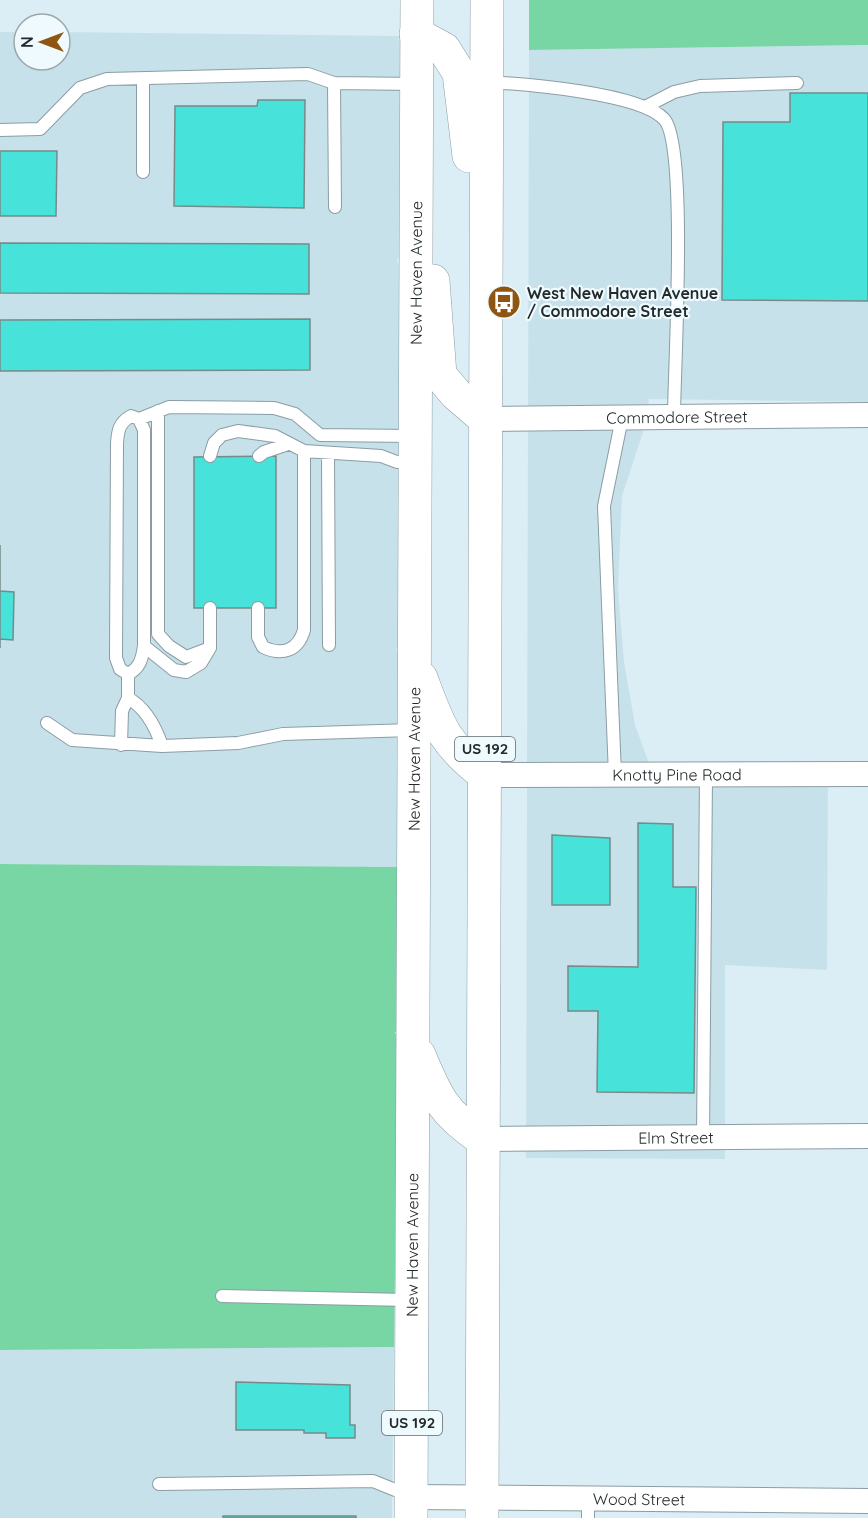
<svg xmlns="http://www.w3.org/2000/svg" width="868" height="1518" font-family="Quicksand,sans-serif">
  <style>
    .built { fill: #c7e1eb }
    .green { fill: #77d6a3 }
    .building { fill: #47e3db; stroke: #778a88; stroke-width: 1.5 }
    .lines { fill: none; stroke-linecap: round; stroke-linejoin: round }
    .service-casing { stroke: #8b9da3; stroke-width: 14 }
    .minor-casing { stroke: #8b9da3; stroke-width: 26 }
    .primary-casing { stroke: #8b9da3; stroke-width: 34 }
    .service { stroke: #fff; stroke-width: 12 }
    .minor { stroke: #fff; stroke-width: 24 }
    .primary { stroke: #fff; stroke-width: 33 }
    .labels { text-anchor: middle; stroke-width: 4.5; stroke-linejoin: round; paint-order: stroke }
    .shield { fill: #effafe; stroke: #60686b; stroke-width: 1.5 }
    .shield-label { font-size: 15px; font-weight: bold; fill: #232a2c }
    .street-label { font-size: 16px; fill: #232a2c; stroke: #effafe }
    .poi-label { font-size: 16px; font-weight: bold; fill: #232a2c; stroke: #effafe; text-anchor: start }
  </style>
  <rect width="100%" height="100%" fill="#dbeef5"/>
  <!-- built -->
  <path class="built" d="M 0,32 L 24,32 L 24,60 L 60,60 L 60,32 L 399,36 L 398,39 L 402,41 L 400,258 L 397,259 L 400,270 L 400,647 L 396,649 L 400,658 L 399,867 L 0,864 Z
    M 868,45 L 868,402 L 649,399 L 645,426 L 622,496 L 618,590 L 624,662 L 635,725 L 650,766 L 828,767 L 827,970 L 725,965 L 725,1159 L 526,1158 L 529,50 Z
    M 394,1347 L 392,1518 L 0,1518 L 0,1350 Z"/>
  <!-- green -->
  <path class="green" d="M 529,0 L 868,0 L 868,45 L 529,50 Z
    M 0,864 L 399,867 L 398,1031 L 395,1032 L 398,1040 L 394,1347 L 0,1350 Z"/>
  <!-- building -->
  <path class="building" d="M 790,93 L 868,93 L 868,301 L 722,300 L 723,122 L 790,122 Z
    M 258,100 L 305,100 L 304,208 L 174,206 L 175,106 L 257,106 Z
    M 0,151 L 57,151 L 56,216 L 0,216 Z
    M 0,243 L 309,244 L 309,294 L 0,293 Z
    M 310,319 L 310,370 L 0,371 L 0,320 Z
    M 276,456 L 276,608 L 194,608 L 194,457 Z
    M 0,545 L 0,591 L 14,592 L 13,640 L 0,639 L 0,648 Z
    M 638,823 L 673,824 L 673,887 L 696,887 L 694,1093 L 597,1092 L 598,1011 L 568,1011 L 568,966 L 638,967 Z
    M 552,835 L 610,838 L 610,905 L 552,905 Z
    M 236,1382 L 350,1385 L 350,1425 L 355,1425 L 355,1438 L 326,1438 L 326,1433 L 304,1433 L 304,1430 L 236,1430 Z
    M 223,1516 L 356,1516 L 356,1518 L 223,1518 Z"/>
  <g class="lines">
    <defs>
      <path id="service" d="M 143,79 L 143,172
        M 488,82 C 525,84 640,93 664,119 C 688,144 674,371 674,417
        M 645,107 L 674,92 L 700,86 L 797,83
        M 0,130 L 40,129 L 80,88 L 107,79 L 308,74 L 334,83
        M 335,207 L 334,83 L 416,84
        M 158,411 L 158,634 L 169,646 L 186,657 L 210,648
        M 139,419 L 169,407 L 274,408 L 295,414 L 320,435 L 414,436
        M 328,454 L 329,645
        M 210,456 L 214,443 L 222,435 L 238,431 L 275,436 L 304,451 L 381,456 L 397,462 L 412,462
        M 259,456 L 264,452 L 288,444
        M 258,608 L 258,637 L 263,647 C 282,656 298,651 304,630 L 304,451
        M 128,674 L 120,669 L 116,658 L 117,443 C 118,430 119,423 131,416 L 139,419 L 144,430 L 144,646
        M 128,698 L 128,674 C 140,668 142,659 144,646 L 174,670 L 186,672 L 201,663 L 210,648 L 210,608
        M 47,723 L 72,740 L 162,746 L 238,743 L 283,734 L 412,730
        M 121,745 L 122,711 L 128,698 C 146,708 156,728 162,746
        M 615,775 L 604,506 L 622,418
        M 703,1138 L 706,775
        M 222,1296 L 409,1300
        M 159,1484 L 373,1481 L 410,1496
        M 588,1499 L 588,1518"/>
      <g id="minor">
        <path id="s1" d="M 485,419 L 868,415"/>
        <path id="s2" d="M 485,775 L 868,774"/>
        <path id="s3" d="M 482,1139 L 868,1136"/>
        <path id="s4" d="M 411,1497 L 868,1501"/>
      </g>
      <g id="primary">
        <path d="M 416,34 L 444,49 L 459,73 L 469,156"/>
        <path d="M 433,281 L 440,375 L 456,394 L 485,419"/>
        <path d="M 421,678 C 439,726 443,743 485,775"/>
        <path d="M 419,1055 C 437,1098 443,1113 482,1139"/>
        <path id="s5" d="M 411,1518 L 417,0"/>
        <path d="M 482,1518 L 487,0"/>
      </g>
    </defs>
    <!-- service casing -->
    <use href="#service" class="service-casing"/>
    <!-- minor casing -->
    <use href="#minor" class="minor-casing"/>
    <!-- primary casing -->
    <use href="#primary" class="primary-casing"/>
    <!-- service -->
    <use href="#service" class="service"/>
    <!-- minor -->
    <use href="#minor" class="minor"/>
    <!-- primary -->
    <use href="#primary" class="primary"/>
  </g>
  <!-- icons -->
  <defs>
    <symbol id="bus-disc" viewBox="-11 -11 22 22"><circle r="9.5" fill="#8f5611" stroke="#effafe"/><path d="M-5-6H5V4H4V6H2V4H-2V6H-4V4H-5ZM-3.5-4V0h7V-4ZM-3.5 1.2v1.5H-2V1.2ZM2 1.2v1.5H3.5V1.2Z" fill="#fff"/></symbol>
  </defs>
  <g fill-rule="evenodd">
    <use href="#bus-disc" x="485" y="283" width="38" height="38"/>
  </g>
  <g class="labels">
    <!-- shield labels -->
    <g class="shield">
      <rect x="455" y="737" width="60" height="24" rx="4.5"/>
      <rect x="382" y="1411" width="60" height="24" rx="4.5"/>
    </g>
    <g class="shield-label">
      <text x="485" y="754">US 192</text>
      <text x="412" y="1428">US 192</text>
    </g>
    <!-- street labels -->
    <g class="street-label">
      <text dy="6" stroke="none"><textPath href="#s5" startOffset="1245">New Haven Avenue</textPath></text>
      <text dy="6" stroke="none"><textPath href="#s1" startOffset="192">Commodore Street</textPath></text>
      <text dy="6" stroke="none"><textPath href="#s5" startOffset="759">New Haven Avenue</textPath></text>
      <text dy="6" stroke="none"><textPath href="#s2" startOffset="192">Knotty Pine Road</textPath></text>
      <text dy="6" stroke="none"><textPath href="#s3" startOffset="194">Elm Street</textPath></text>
      <text dy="6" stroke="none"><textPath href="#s5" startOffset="273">New Haven Avenue</textPath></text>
      <text dy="6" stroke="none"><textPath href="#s4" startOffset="228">Wood Street</textPath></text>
    </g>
    <!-- poi labels -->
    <g class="poi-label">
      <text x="527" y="299">West New Haven Avenue<tspan x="527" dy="18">/ Commodore Street</tspan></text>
    </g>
  </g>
  <!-- north arrow -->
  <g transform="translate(42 42) rotate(270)"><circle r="28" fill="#effafe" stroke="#9da7aa" stroke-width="1.5"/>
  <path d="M0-4.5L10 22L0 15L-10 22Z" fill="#8f5611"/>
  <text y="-9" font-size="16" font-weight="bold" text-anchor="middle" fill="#232a2c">N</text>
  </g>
</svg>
